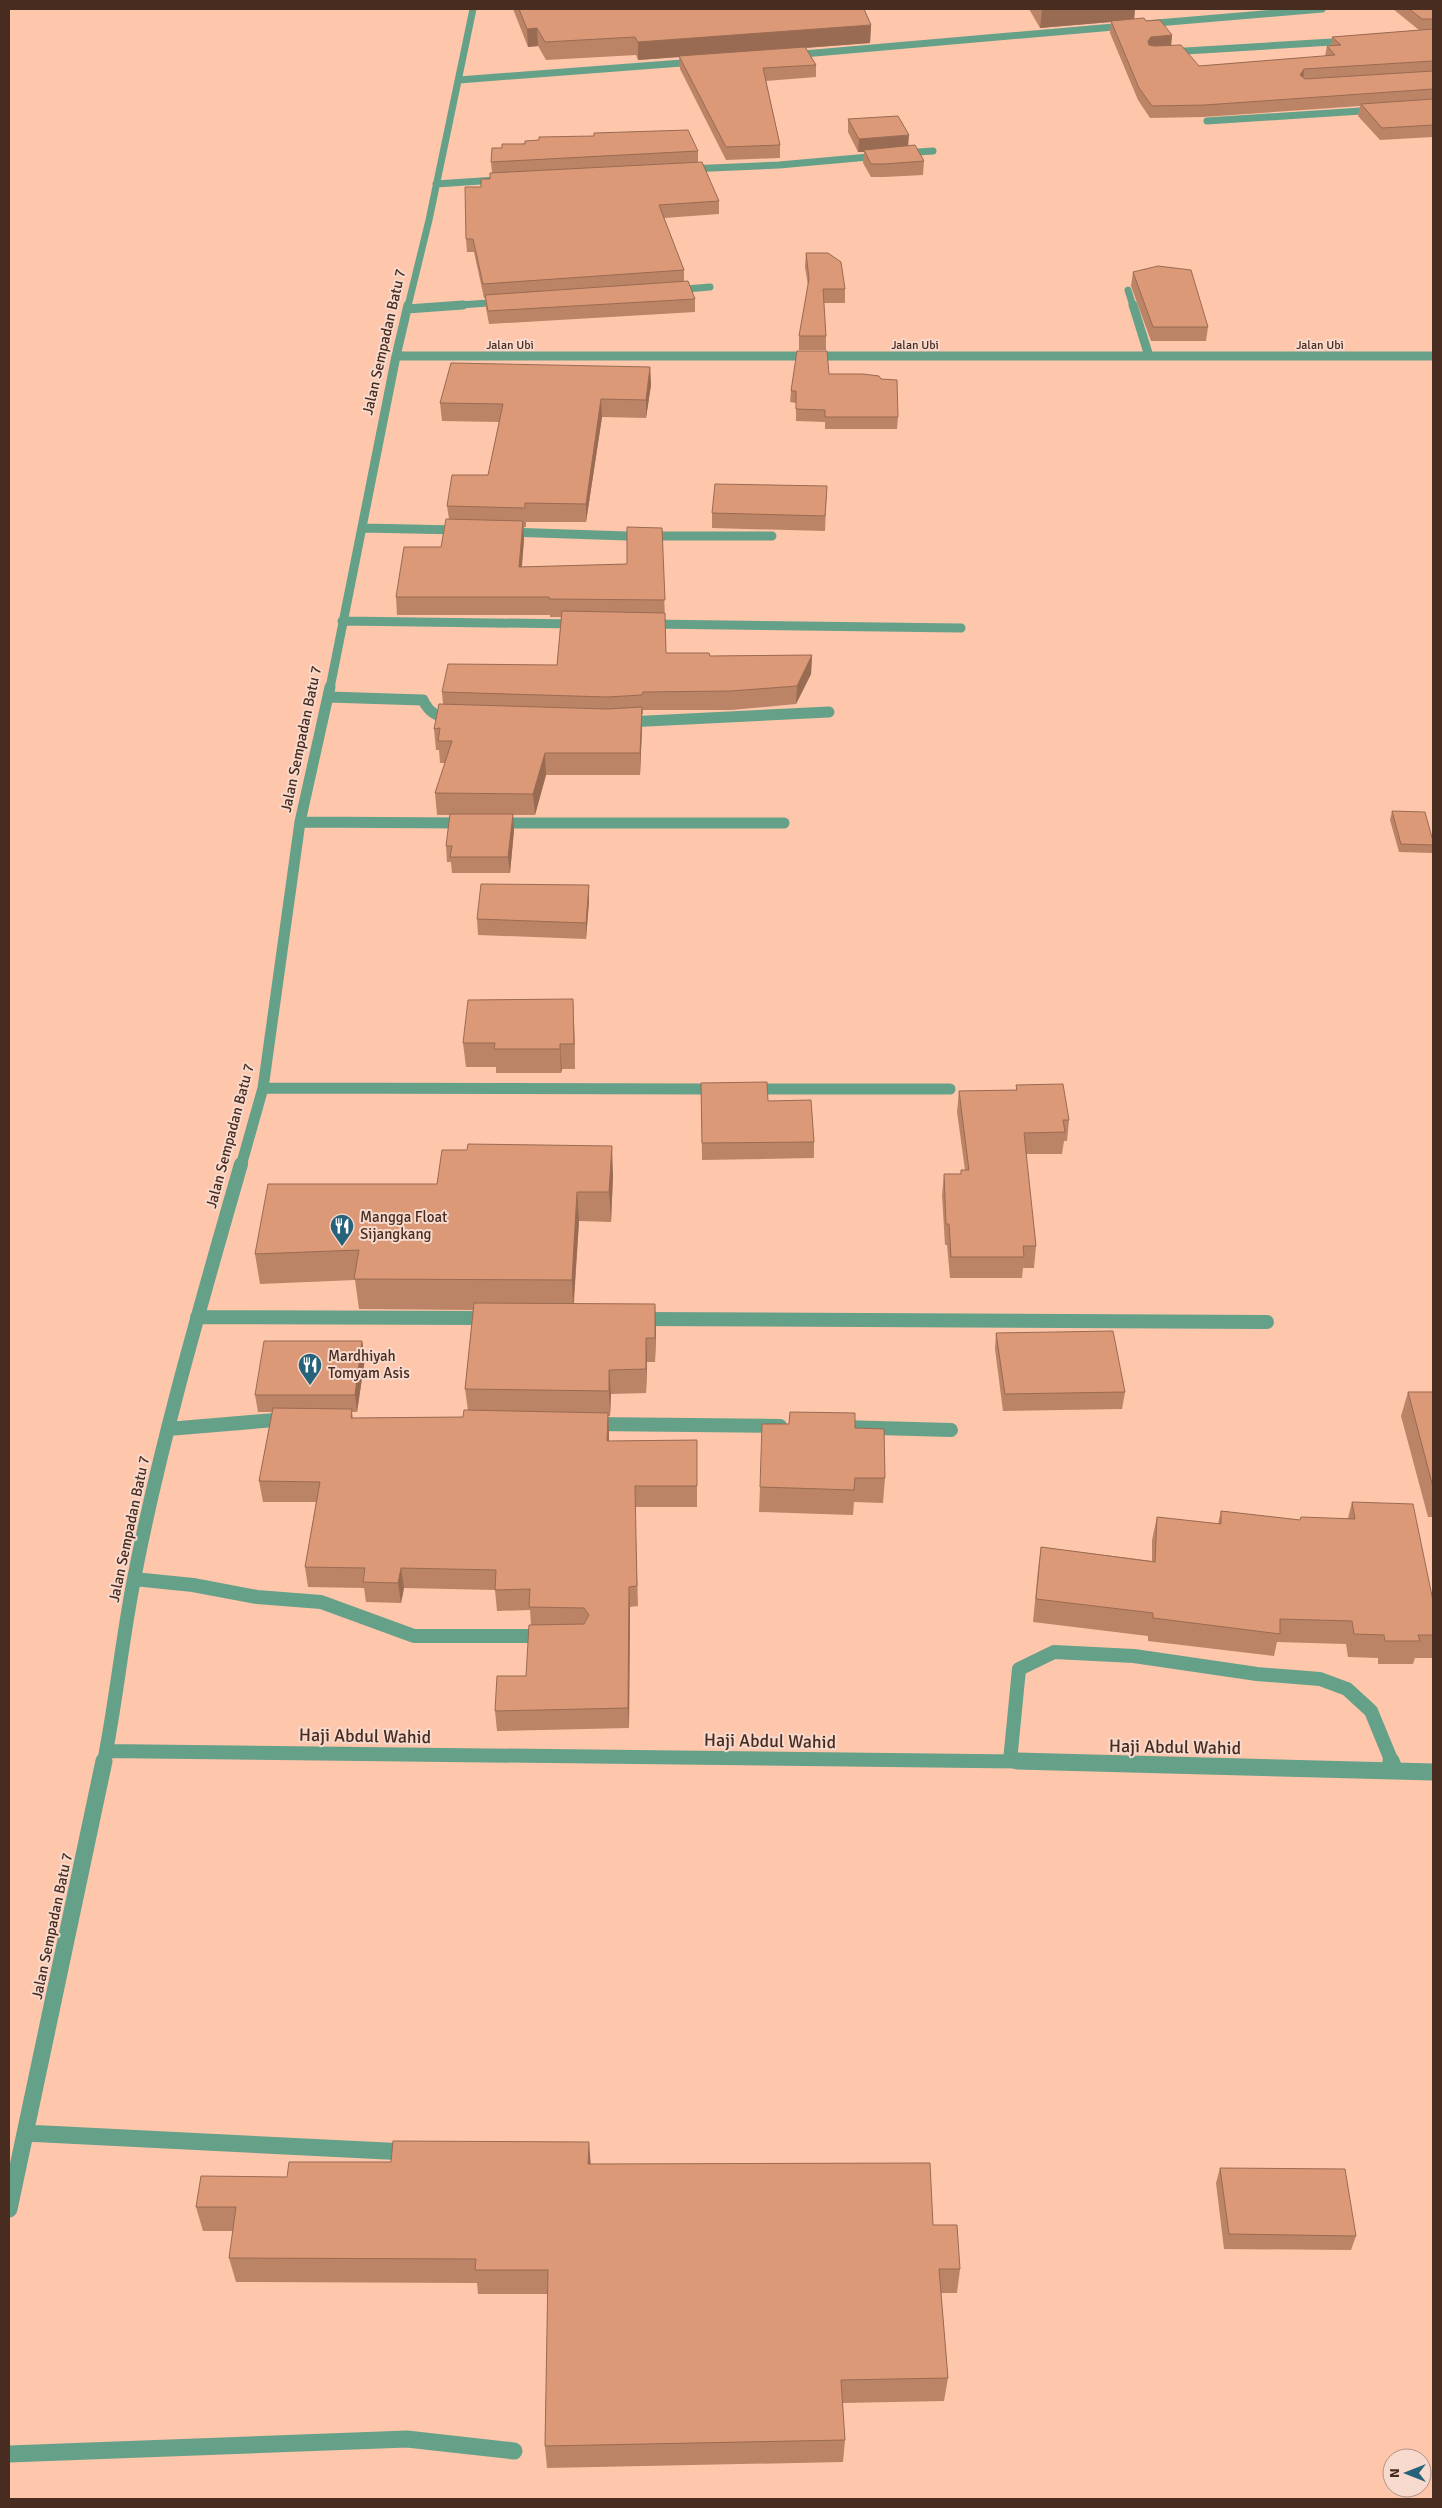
<svg xmlns="http://www.w3.org/2000/svg" width="1442" height="2508" font-family="Signika,sans-serif">
  <style>
    .lines { fill: none; stroke-linecap: round; stroke-linejoin: round }
    .minor-far4 { stroke: #65a089; stroke-width: 7 }
    .minor-far3 { stroke: #65a089; stroke-width: 9 }
    .minor-far2 { stroke: #65a089; stroke-width: 11 }
    .minor-far1 { stroke: #65a089; stroke-width: 14 }
    .minor { stroke: #65a089; stroke-width: 17 }
    .wall { fill: #bc8466 }
    .shaded-wall { fill: #996b53 }
    .building { fill: #db9977; stroke: #996b53 }
    .labels { text-anchor: middle; stroke-width: 4; stroke-linejoin: round; paint-order: stroke }
    .far-street-label { font-size: 12px; fill: #472c1f; stroke: #f7dacd }
    .street-label { font-size: 15px; fill: #472c1f; stroke: #f7dacd }
    .poi-label { font-size: 15px; fill: #472c1f; stroke: #f7dacd; text-anchor: start }
    .near-street-label { font-size: 18px; fill: #472c1f; stroke: #f7dacd }
  </style>
  <rect width="100%" height="100%" fill="#fec6ab"/>
  <g class="lines">
    <!-- minor-far4 -->
    <path class="minor-far4" d="M 1145,24 L 1322,9
      M 1169,52 L 1348,41
      M 792,55 L 1125,26
      M 459,80 L 695,62
      M 1207,121 L 1376,110
      M 903,153 L 933,151
      M 688,169 L 779,165 L 880,156
      M 436,184 L 496,180
      M 674,290 L 710,287
      M 1128,290 L 1133,306
      M 408,306 L 429,220 L 473,9
      M 446,306 L 502,302"/>
    <!-- minor-far3 -->
    <path class="minor-far3" d="M 1133,305 L 1149,356
      M 407,309 L 463,305
      M 396,356 L 1433,356
      M 362,528 L 459,530
      M 507,532 L 627,536 L 772,536
      M 342,621 L 577,624
      M 649,624 L 961,628
      M 330,688 L 396,356 L 408,305"/>
    <!-- minor-far2 -->
    <path class="minor-far2" d="M 328,697 L 423,700 C 429,713 438,718 452,718
      M 627,722 L 829,712
      M 300,822 L 464,823
      M 497,823 L 784,823
      M 263,1088 L 716,1089
      M 751,1089 L 950,1089
      M 241,1166 L 263,1088 L 300,822 L 330,687"/>
    <!-- minor-far1 -->
    <path class="minor-far1" d="M 197,1317 L 489,1318
      M 639,1319 L 1267,1322
      M 592,1424 L 780,1426
      M 840,1427 L 951,1430
      M 168,1429 L 287,1419
      M 134,1579 L 193,1585 L 257,1597 L 321,1602 L 414,1636 L 544,1636
      M 106,1751 L 1065,1762
      M 1010,1761 L 1019,1669 L 1054,1652 L 1134,1656 L 1257,1674 L 1320,1679 L 1347,1689 L 1371,1711 L 1392,1762
      M 104,1762 C 116,1702 122,1640 134,1579 C 161,1439 202,1301 241,1164"/>
    <!-- minor -->
    <path class="minor" d="M 1017,1761 L 1433,1772
      M 1391,1761 L 1395,1771
      M 25,2133 L 407,2152
      M 9,2209 L 104,1761
      M 9,2454 L 407,2439 L 514,2451"/>
  </g>
  <!-- wall -->
  <path class="wall" d="M 513,9 L 864,9 L 871,25 L 870,43 L 806,48 L 816,65 L 816,77 L 766,81 L 780,145 L 780,158 L 726,160 L 680,69 L 679,57 L 638,60 L 636,55 L 546,60 L 538,46 L 528,47 Z
    M 1029,9 L 1135,9 L 1134,19 L 1146,21 L 1172,35 L 1171,45 L 1199,66 L 1325,56 L 1327,46 L 1331,46 L 1332,37 L 1419,30 L 1393,9 L 1433,9 L 1433,137 L 1380,140 L 1358,116 L 1360,106 L 1203,117 L 1150,118 L 1138,100 L 1110,33 L 1111,22 L 1040,28 Z
    M 848,119 L 909,146 L 924,161 L 923,175 L 884,177 L 871,177 L 863,163 L 864,152 L 858,152 L 848,132 Z
    M 594,133 L 698,151 L 698,162 L 719,201 L 719,214 L 664,218 L 684,270 L 684,281 L 695,299 L 695,312 L 489,324 L 486,308 L 485,298 L 484,298 L 474,252 L 467,252 L 466,239 L 481,187 L 490,179 L 492,173 L 491,162 L 502,148 L 539,140 L 594,136 Z
    M 806,253 L 845,289 L 845,303 L 824,303 L 826,336 L 826,350 L 799,350 L 799,336 L 808,286 L 805,267 Z
    M 1133,272 L 1208,327 L 1206,341 L 1151,341 L 1131,286 Z
    M 650,367 L 651,385 L 646,418 L 602,417 L 586,522 L 526,522 L 526,527 L 524,527 L 524,539 L 522,567 L 627,564 L 662,528 L 666,653 L 710,656 L 812,655 L 811,674 L 796,704 L 731,710 L 643,710 L 643,714 L 642,714 L 642,728 L 640,775 L 546,775 L 535,815 L 513,815 L 514,830 L 510,873 L 452,873 L 451,862 L 447,862 L 446,846 L 450,815 L 437,815 L 435,793 L 445,763 L 440,763 L 439,750 L 436,750 L 434,729 L 443,704 L 442,692 L 557,665 L 561,617 L 550,617 L 550,615 L 397,615 L 396,597 L 441,547 L 449,519 L 447,506 L 488,475 L 499,422 L 442,421 L 440,403 Z
    M 829,374 L 898,417 L 897,429 L 825,429 L 825,422 L 796,421 L 796,403 L 790,402 L 791,391 Z
    M 827,486 L 825,531 L 712,528 L 712,513 Z
    M 1392,811 L 1433,841 L 1432,853 L 1399,852 L 1390,820 Z
    M 589,901 L 586,939 L 478,935 L 477,919 Z
    M 574,1023 L 575,1069 L 562,1069 L 561,1073 L 496,1073 L 496,1067 L 466,1067 L 463,1043 Z
    M 701,1083 L 768,1101 L 814,1142 L 814,1158 L 702,1160 Z
    M 1016,1085 L 1069,1120 L 1067,1141 L 1064,1141 L 1062,1154 L 1026,1154 L 1036,1246 L 1034,1268 L 1023,1268 L 1022,1278 L 950,1278 L 947,1245 L 945,1245 L 942,1195 L 944,1174 L 960,1174 L 965,1170 L 957,1112 L 959,1091 L 1016,1090 Z
    M 613,1175 L 611,1222 L 579,1221 L 574,1303 L 656,1328 L 655,1362 L 647,1362 L 646,1393 L 611,1394 L 610,1416 L 608,1416 L 609,1441 L 697,1440 L 697,1507 L 635,1507 L 638,1606 L 630,1607 L 629,1728 L 497,1731 L 495,1711 L 526,1676 L 531,1625 L 530,1610 L 497,1611 L 495,1590 L 404,1588 L 401,1603 L 366,1602 L 364,1588 L 308,1587 L 305,1567 L 316,1502 L 263,1502 L 259,1481 L 272,1412 L 258,1412 L 255,1395 L 362,1341 L 365,1358 L 357,1412 L 352,1412 L 353,1418 L 463,1417 L 468,1411 L 465,1389 L 473,1310 L 359,1309 L 355,1280 L 260,1284 L 255,1254 L 437,1184 Z
    M 996,1333 L 1125,1392 L 1122,1409 L 1003,1411 L 995,1349 Z
    M 1408,1392 L 1433,1392 L 1433,1517 L 1428,1517 L 1401,1416 Z
    M 855,1428 L 885,1478 L 883,1503 L 854,1502 L 853,1515 L 759,1512 L 760,1487 Z
    M 1352,1502 L 1433,1601 L 1433,1658 L 1415,1658 L 1413,1664 L 1378,1664 L 1378,1658 L 1348,1657 L 1346,1644 L 1277,1642 L 1274,1656 L 1148,1641 L 1148,1636 L 1033,1622 L 1038,1570 L 1041,1547 L 1152,1561 L 1152,1540 L 1157,1517 L 1218,1524 L 1221,1511 L 1300,1520 L 1348,1518 Z
    M 590,2164 L 933,2225 L 960,2269 L 957,2293 L 941,2293 L 948,2378 L 944,2401 L 842,2403 L 845,2440 L 843,2462 L 547,2468 L 545,2446 L 548,2294 L 478,2294 L 477,2283 L 236,2282 L 229,2258 L 233,2231 L 203,2231 L 196,2207 L 287,2177 Z
    M 1220,2168 L 1356,2236 L 1351,2250 L 1224,2249 L 1216,2183 Z"/>
  <!-- shaded-wall -->
  <path class="shaded-wall" d="M 1059,9 L 1135,9 L 1134,20 L 1040,28 L 1042,10 Z
    M 871,25 L 870,43 L 638,60 L 638,42 Z
    M 537,28 L 538,46 L 528,47 L 527,29 Z
    M 1172,35 L 1171,46 L 1150,48 L 1148,41 L 1151,37 Z
    M 1304,69 L 1303,81 L 1300,75 Z
    M 909,135 L 908,148 L 864,150 L 864,152 L 858,152 L 859,139 Z
    M 650,367 L 651,385 L 646,418 L 646,400 Z
    M 601,399 L 602,417 L 586,522 L 586,504 Z
    M 523,521 L 524,539 L 520,585 L 519,567 Z
    M 812,655 L 811,674 L 796,704 L 797,686 Z
    M 642,707 L 642,728 L 640,775 L 640,753 Z
    M 545,753 L 546,775 L 535,815 L 533,794 Z
    M 513,814 L 514,830 L 510,873 L 508,857 Z
    M 589,885 L 589,901 L 586,939 L 586,923 Z
    M 573,999 L 574,1023 L 575,1069 L 574,1044 Z
    M 560,1044 L 562,1069 L 561,1073 L 560,1049 Z
    M 612,1146 L 613,1175 L 611,1222 L 609,1192 Z
    M 577,1192 L 579,1221 L 573,1310 L 572,1280 Z
    M 655,1304 L 656,1328 L 655,1362 Z
    M 646,1338 L 647,1362 L 646,1393 Z
    M 362,1341 L 365,1358 L 357,1412 L 355,1395 Z
    M 609,1370 L 611,1394 L 610,1416 L 609,1391 Z
    M 608,1413 L 609,1433 L 608,1461 L 607,1441 Z
    M 401,1568 L 404,1588 L 401,1603 L 398,1583 Z
    M 629,1587 L 630,1607 L 629,1728 L 628,1708 Z
    M 589,2142 L 591,2167 L 588,2164 Z"/>
  <!-- building -->
  <path class="building" d="M 519,9 L 864,9 L 871,25 L 638,42 L 635,37 L 545,42 L 537,28 L 527,29 Z
    M 1041,9 L 1059,9 L 1042,10 Z
    M 1409,9 L 1433,9 L 1433,19 L 1422,19 Z
    M 1144,18 L 1146,21 L 1160,20 L 1172,35 L 1151,37 L 1148,41 L 1149,45 L 1154,46 L 1181,45 L 1199,66 L 1335,55 L 1327,46 L 1341,45 L 1332,37 L 1433,29 L 1433,61 L 1304,69 L 1300,75 L 1305,79 L 1433,71 L 1433,89 L 1205,105 L 1152,106 L 1139,88 L 1111,21 Z
    M 805,47 L 816,65 L 763,68 L 780,145 L 726,147 L 679,56 Z
    M 1433,99 L 1433,125 L 1382,128 L 1361,104 Z
    M 898,116 L 909,135 L 859,139 L 848,119 Z
    M 688,130 L 698,151 L 491,162 L 492,148 L 502,148 L 502,144 L 525,144 L 525,141 L 539,140 L 539,137 L 594,136 L 594,133 Z
    M 915,145 L 924,161 L 884,164 L 871,164 L 864,150 Z
    M 702,162 L 719,201 L 659,205 L 684,270 L 483,284 L 473,239 L 466,239 L 465,187 L 481,187 L 481,179 L 490,179 L 490,173 Z
    M 806,253 L 828,253 L 841,262 L 845,289 L 823,289 L 826,336 L 799,336 L 809,279 Z
    M 1158,266 L 1191,270 L 1208,327 L 1153,327 L 1133,272 Z
    M 688,281 L 695,299 L 488,311 L 485,295 Z
    M 797,351 L 827,351 L 829,374 L 863,374 L 879,376 L 881,379 L 897,380 L 898,417 L 825,417 L 825,410 L 796,409 L 796,391 L 791,391 Z
    M 451,363 L 650,367 L 646,400 L 601,399 L 586,504 L 525,503 L 525,508 L 447,506 L 452,475 L 488,475 L 503,404 L 440,403 Z
    M 715,484 L 827,486 L 825,516 L 712,513 Z
    M 446,519 L 523,521 L 519,567 L 627,564 L 627,527 L 662,528 L 665,600 L 549,599 L 549,597 L 396,597 L 404,547 L 441,547 Z
    M 562,611 L 665,613 L 666,653 L 709,653 L 710,656 L 812,655 L 797,686 L 731,691 L 643,692 L 642,695 L 607,697 L 442,692 L 448,664 L 557,665 Z
    M 439,704 L 607,709 L 642,707 L 640,753 L 545,753 L 533,794 L 435,793 L 452,741 L 438,741 L 440,728 L 434,729 Z
    M 1392,811 L 1425,812 L 1433,841 L 1433,845 L 1401,844 Z
    M 450,814 L 513,814 L 508,857 L 450,857 L 452,846 L 446,846 Z
    M 481,884 L 589,885 L 586,923 L 477,919 Z
    M 573,999 L 574,1044 L 560,1044 L 560,1049 L 494,1049 L 495,1043 L 463,1043 L 468,1000 Z
    M 767,1082 L 768,1101 L 811,1100 L 814,1142 L 702,1143 L 701,1083 Z
    M 1063,1084 L 1069,1120 L 1063,1120 L 1065,1132 L 1024,1133 L 1036,1246 L 1023,1246 L 1024,1257 L 951,1257 L 949,1224 L 946,1224 L 944,1174 L 961,1174 L 961,1170 L 969,1170 L 959,1091 L 1017,1090 L 1016,1085 Z
    M 468,1144 L 612,1146 L 609,1192 L 577,1192 L 572,1280 L 354,1279 L 359,1250 L 255,1254 L 268,1184 L 437,1184 L 442,1150 L 467,1150 Z
    M 474,1303 L 655,1304 L 655,1338 L 646,1338 L 646,1369 L 609,1370 L 609,1391 L 465,1389 Z
    M 1113,1331 L 1125,1392 L 1005,1394 L 996,1333 Z
    M 264,1341 L 362,1341 L 355,1395 L 255,1395 Z
    M 1408,1392 L 1433,1392 L 1433,1487 Z
    M 273,1408 L 352,1409 L 351,1418 L 463,1417 L 464,1410 L 608,1413 L 607,1441 L 697,1440 L 697,1486 L 635,1486 L 637,1586 L 629,1587 L 628,1708 L 495,1711 L 497,1676 L 526,1676 L 529,1625 L 584,1624 L 589,1615 L 584,1608 L 529,1607 L 530,1589 L 495,1590 L 496,1570 L 401,1568 L 398,1583 L 363,1582 L 365,1568 L 305,1567 L 320,1482 L 259,1481 Z
    M 790,1412 L 855,1413 L 855,1428 L 884,1429 L 885,1478 L 855,1478 L 854,1490 L 760,1487 L 762,1424 L 789,1424 Z
    M 1352,1502 L 1413,1504 L 1433,1601 L 1433,1635 L 1418,1635 L 1420,1641 L 1385,1641 L 1384,1635 L 1354,1634 L 1352,1621 L 1280,1619 L 1280,1634 L 1153,1618 L 1153,1613 L 1036,1599 L 1041,1547 L 1155,1562 L 1157,1517 L 1221,1524 L 1221,1511 L 1300,1520 L 1301,1517 L 1355,1519 Z
    M 393,2141 L 589,2142 L 588,2164 L 930,2163 L 933,2225 L 957,2225 L 960,2269 L 939,2269 L 948,2378 L 841,2380 L 845,2440 L 545,2446 L 548,2270 L 475,2270 L 476,2259 L 229,2258 L 236,2207 L 196,2207 L 201,2176 L 287,2177 L 289,2162 L 391,2162 Z
    M 1220,2168 L 1345,2169 L 1356,2236 L 1229,2234 Z"/>
  <!-- icons -->
  <defs>
    <symbol id="restaurant-pin" viewBox="-11 -11 22 30"><path d="M0 17L-7.5 6A9.5 9.5 0 1 1 7.5 6Z" fill="#266279" stroke="#f7dacd"/><path d="M-5-6h1v4h1v-4h1v4h1v-4h1v5L-1.5 .5V6h-2V.5L-5-1ZM5-6V6H3V1.5H1.5Q1.5-4 5-6Z" fill="#fff"/></symbol>
  </defs>
  <g fill-rule="evenodd">
    <use href="#restaurant-pin" x="328" y="1212" width="28" height="38"/>
    <use href="#restaurant-pin" x="296" y="1351" width="28" height="38"/>
  </g>
  <g class="labels">
    <!-- far-street labels -->
    <g class="far-street-label">
      <text x="510" y="349">Jalan Ubi</text>
      <text x="915" y="349">Jalan Ubi</text>
      <text x="1320" y="349">Jalan Ubi</text>
    </g>
    <!-- street labels -->
    <g class="street-label">
      <text transform="translate(384 342) rotate(-77)" y="5">Jalan Sempadan Batu 7</text>
      <text transform="translate(301 739) rotate(-78)" y="5">Jalan Sempadan Batu 7</text>
      <text transform="translate(230 1136) rotate(-75)" y="5">Jalan Sempadan Batu 7</text>
      <text transform="translate(129 1529) rotate(-78)" y="5">Jalan Sempadan Batu 7</text>
      <text transform="translate(52 1926) rotate(-78)" y="5">Jalan Sempadan Batu 7</text>
    </g>
    <!-- poi labels -->
    <g class="poi-label">
      <text x="360" y="1222">Mangga Float<tspan x="360" dy="17">Sijangkang</tspan></text>
      <text x="328" y="1361">Mardhiyah<tspan x="328" dy="17">Tomyam Asis</tspan></text>
    </g>
    <!-- near-street labels -->
    <g class="near-street-label">
      <text transform="translate(365 1736) rotate(1)" y="6">Haji Abdul Wahid</text>
      <text transform="translate(770 1741) rotate(1)" y="6">Haji Abdul Wahid</text>
      <text transform="translate(1175 1747) rotate(1)" y="6">Haji Abdul Wahid</text>
    </g>
  </g>
  <!-- border -->
  <rect width="1442" height="2508" fill="none" stroke="#472c1f" stroke-width="20"/>
  <!-- north arrow -->
  <g transform="translate(1407 2473) rotate(270)"><circle r="24" fill="#f7dacd" stroke="#b19487"/>
  <path d="M0-4L9 19L0 12L-9 19Z" fill="#266279"/>
  <text y="-8" font-size="14" font-weight="bold" text-anchor="middle" fill="#472c1f">N</text>
  </g>
</svg>
